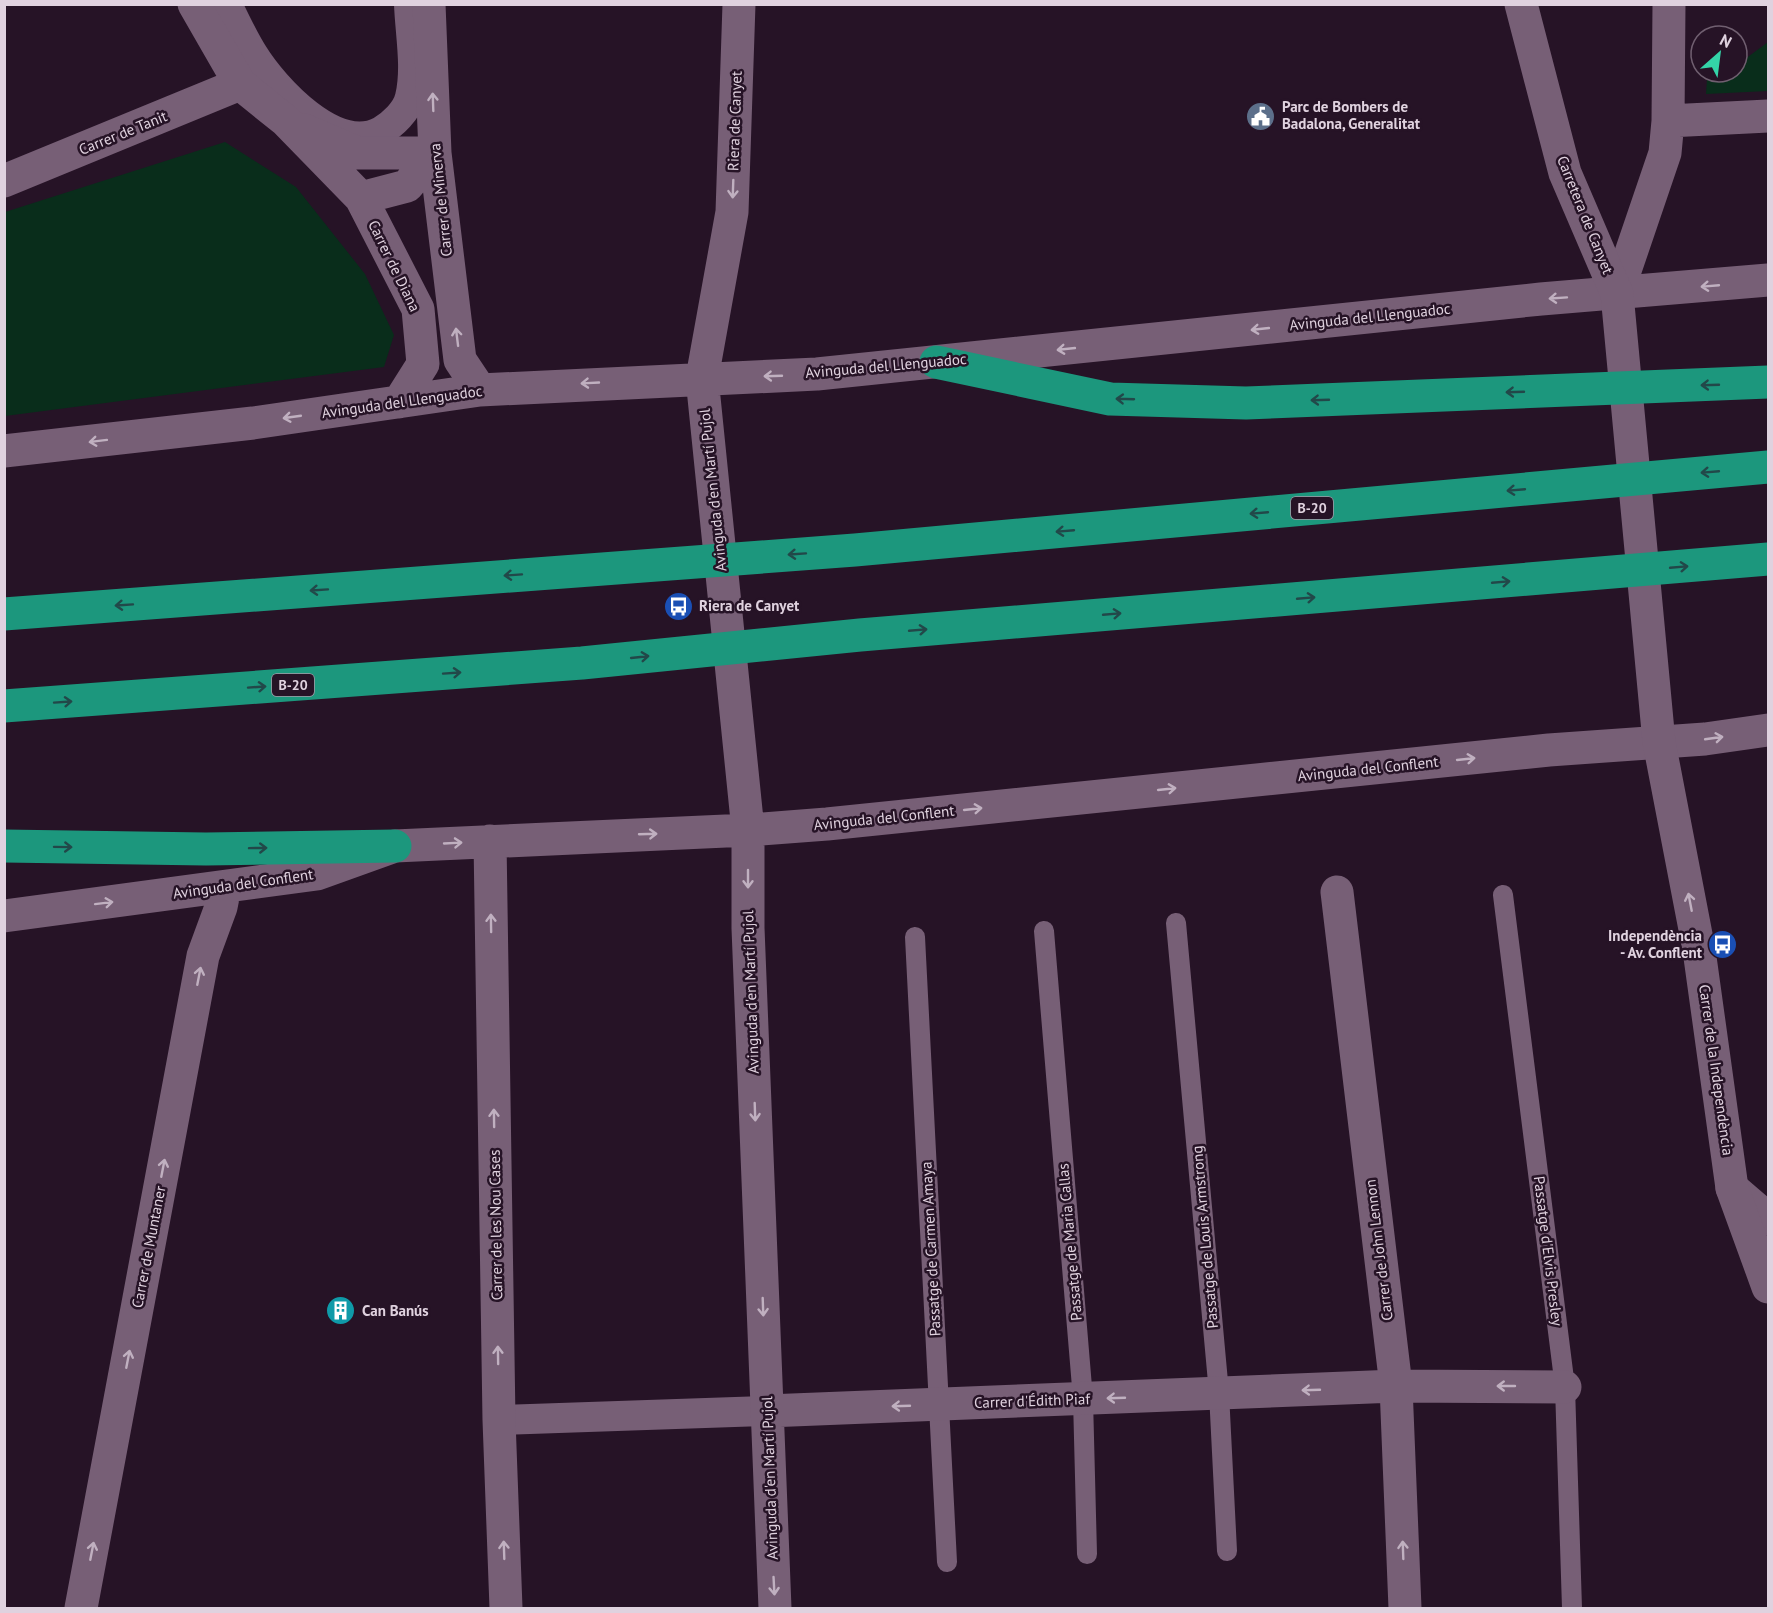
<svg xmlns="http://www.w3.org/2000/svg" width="1773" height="1613" font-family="'PT Sans',sans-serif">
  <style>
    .green { fill: #092d1b }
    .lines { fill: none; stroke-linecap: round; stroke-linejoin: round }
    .service { stroke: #775f76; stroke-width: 20 }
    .pedestrian { stroke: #775f76; stroke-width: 30 }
    .minor { stroke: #775f76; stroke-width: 33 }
    .tertiary { stroke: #775f76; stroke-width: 33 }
    .motorway { stroke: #1c977d; stroke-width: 33 }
    .oneway { stroke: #c0b0c0 }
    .oneway2 { stroke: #224849 }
    .labels { text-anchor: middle; stroke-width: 5; stroke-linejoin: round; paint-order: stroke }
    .shield { fill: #261326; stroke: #a899a8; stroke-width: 1.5 }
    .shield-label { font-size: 14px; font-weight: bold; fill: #e0d2df }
    .poi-label { font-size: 15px; font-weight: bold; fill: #e0d2df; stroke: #261326; text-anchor: start }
    .street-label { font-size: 15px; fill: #e0d2df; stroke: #261326 }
  </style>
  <rect width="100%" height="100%" fill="#261326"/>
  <!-- green -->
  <path class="green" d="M 1768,42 L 1768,91 L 1706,94 L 1707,79 L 1737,72 L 1737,65 Z
    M 225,142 L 296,187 L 365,274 L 394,335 L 384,367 L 5,416 L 5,212 Z"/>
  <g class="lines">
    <!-- service -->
    <path class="service" d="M 1503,895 L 1565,1387 L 1572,1608
      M 1176,923 L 1219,1393 L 1227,1551
      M 1044,931 L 1083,1399 L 1087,1554
      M 915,937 L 947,1562"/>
    <!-- pedestrian -->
    <path class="pedestrian" d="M 227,4 C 235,21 243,38 253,54 C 274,88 336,156 381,131 C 393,124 407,111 410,97 C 417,68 410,33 409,4
      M 499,1420 L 767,1411"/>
    <!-- minor -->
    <path class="minor" d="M 194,4 L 240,84 L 286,121 L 361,198 L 418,309 L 423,364 L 399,402
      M 429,4 L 435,153 L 460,360 L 480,390
      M 739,4 L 732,212 L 702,378 L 748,830 L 748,928 L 775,1608
      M 1668,121 L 1768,116
      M 304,130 L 358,153 L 435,153
      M 4,181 L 240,84
      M 361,198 L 407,186 L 435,153
      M 1617,294 L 1665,153 L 1668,121 L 1669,4
      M 4,451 L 253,423 L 480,390 L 817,374 L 1541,299 L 1768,280
      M 490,841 L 499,1420 L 506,1608
      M 1337,892 L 1396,1386 L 1405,1608
      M 4,916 L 317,874 L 395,846 L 748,830 L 827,824 L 1549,750 L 1705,739 L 1768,730
      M 1732,1188 L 1768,1219
      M 767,1411 L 1396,1386 L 1565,1387
      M 81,1608 L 203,956 L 221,907 L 225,887"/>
    <!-- tertiary -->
    <path class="tertiary" d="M 1521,4 L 1565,173 L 1617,294 L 1659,742 L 1699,950 L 1732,1188 L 1768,1287"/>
    <!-- motorway -->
    <path class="motorway" d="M 936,362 L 1110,399 L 1246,403 L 1768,382
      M 4,614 L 855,550 L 1768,467
      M 4,706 L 582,663 L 860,635 L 1768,559
      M 4,846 L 206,849 L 395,846"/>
  </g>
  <!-- one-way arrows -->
  <defs><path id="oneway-shaft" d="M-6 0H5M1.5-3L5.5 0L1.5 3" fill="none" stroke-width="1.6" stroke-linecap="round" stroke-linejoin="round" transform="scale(1.5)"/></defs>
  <g class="oneway">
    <use href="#oneway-shaft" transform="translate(433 102) rotate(-92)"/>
    <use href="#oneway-shaft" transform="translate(733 189) rotate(92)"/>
    <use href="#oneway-shaft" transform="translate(1710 286) rotate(175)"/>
    <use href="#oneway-shaft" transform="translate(1558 298) rotate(176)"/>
    <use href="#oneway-shaft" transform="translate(1260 329) rotate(174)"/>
    <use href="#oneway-shaft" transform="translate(457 337) rotate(-97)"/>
    <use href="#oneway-shaft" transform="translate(1066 349) rotate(174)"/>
    <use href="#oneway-shaft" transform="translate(773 376) rotate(178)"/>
    <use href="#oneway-shaft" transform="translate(590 383) rotate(177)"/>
    <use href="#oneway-shaft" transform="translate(292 417) rotate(172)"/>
    <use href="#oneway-shaft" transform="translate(98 441) rotate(173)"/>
    <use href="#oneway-shaft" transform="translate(1714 738) rotate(-8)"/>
    <use href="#oneway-shaft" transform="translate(1466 759) rotate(-6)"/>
    <use href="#oneway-shaft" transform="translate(1167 789) rotate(-6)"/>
    <use href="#oneway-shaft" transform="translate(973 809) rotate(-6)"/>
    <use href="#oneway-shaft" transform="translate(648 834) rotate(-2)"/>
    <use href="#oneway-shaft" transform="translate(453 843) rotate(-3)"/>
    <use href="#oneway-shaft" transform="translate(748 879) rotate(90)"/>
    <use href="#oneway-shaft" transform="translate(1690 902) rotate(-101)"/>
    <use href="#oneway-shaft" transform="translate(104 903) rotate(-7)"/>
    <use href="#oneway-shaft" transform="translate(491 923) rotate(-91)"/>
    <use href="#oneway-shaft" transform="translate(199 976) rotate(-79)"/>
    <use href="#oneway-shaft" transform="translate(755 1112) rotate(88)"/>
    <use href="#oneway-shaft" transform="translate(494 1118) rotate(-91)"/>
    <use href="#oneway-shaft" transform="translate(163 1168) rotate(-79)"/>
    <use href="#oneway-shaft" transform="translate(763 1307) rotate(88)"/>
    <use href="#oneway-shaft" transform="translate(498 1355) rotate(-91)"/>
    <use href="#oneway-shaft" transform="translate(128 1359) rotate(-79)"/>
    <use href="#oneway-shaft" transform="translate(1506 1386) rotate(-180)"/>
    <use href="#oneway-shaft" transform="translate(1311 1390) rotate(178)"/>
    <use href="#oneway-shaft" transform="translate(1116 1398) rotate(178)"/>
    <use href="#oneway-shaft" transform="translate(901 1406) rotate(178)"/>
    <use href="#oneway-shaft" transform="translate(504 1550) rotate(-92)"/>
    <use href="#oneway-shaft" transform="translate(1403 1550) rotate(-92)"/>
    <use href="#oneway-shaft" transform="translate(92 1551) rotate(-79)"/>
    <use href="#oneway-shaft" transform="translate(774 1586) rotate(87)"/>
  </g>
  <g class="oneway2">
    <use href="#oneway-shaft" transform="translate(1710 385) rotate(178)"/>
    <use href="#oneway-shaft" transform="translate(1515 392) rotate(178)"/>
    <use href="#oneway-shaft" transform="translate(1125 399) rotate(-178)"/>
    <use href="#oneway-shaft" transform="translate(1320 400) rotate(178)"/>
    <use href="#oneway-shaft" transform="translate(1710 472) rotate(175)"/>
    <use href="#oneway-shaft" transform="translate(1516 490) rotate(175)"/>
    <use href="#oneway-shaft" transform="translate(1259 513) rotate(175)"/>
    <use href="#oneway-shaft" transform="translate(1065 531) rotate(175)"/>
    <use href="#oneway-shaft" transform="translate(797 554) rotate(176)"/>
    <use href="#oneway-shaft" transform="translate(1679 567) rotate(-5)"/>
    <use href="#oneway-shaft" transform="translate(513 575) rotate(176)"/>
    <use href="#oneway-shaft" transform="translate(1501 582) rotate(-5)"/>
    <use href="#oneway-shaft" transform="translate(319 590) rotate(176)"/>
    <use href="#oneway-shaft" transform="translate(1306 598) rotate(-5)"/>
    <use href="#oneway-shaft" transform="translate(124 605) rotate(176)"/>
    <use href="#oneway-shaft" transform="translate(1112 614) rotate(-5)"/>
    <use href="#oneway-shaft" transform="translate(918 630) rotate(-5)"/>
    <use href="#oneway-shaft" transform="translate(640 657) rotate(-6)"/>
    <use href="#oneway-shaft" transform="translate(452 673) rotate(-4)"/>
    <use href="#oneway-shaft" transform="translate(257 687) rotate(-4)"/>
    <use href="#oneway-shaft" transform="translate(63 702) rotate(-4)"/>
    <use href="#oneway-shaft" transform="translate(63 847) rotate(1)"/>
    <use href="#oneway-shaft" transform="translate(258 848) rotate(-1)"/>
  </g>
  <!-- icons -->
  <defs>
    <symbol id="civic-disc" viewBox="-11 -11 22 22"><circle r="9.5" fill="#5c6f8a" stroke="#261326"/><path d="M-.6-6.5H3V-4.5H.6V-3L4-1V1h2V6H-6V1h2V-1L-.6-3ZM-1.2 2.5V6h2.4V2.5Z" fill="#fff"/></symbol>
    <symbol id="bus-disc" viewBox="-11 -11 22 22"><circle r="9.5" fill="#1a4fb4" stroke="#261326"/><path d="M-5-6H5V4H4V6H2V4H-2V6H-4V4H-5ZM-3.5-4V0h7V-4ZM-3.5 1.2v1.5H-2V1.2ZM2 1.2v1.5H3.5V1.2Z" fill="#fff"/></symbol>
    <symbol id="building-disc" viewBox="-11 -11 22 22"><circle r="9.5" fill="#0f9aa8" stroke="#261326"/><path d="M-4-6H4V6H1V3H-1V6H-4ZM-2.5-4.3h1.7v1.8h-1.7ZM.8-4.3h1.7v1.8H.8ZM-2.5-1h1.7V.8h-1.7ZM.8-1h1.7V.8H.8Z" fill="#fff"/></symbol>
  </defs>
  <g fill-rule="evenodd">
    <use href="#civic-disc" x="1244" y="100" width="33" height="33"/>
    <use href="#bus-disc" x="662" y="590" width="33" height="33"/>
    <use href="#bus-disc" x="1706" y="928" width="33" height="33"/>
    <use href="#building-disc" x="324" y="1294" width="33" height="33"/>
  </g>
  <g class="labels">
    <!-- shield labels -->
    <g class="shield">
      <rect x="1291" y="497" width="42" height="22" rx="4.5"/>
      <rect x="272" y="674" width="42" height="22" rx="4.5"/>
    </g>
    <g class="shield-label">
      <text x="1312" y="513">B-20</text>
      <text x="293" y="690">B-20</text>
    </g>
    <!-- poi labels -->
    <g class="poi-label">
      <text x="1282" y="112">Parc de Bombers de<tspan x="1282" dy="17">Badalona, Generalitat</tspan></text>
      <text x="699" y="611">Riera de Canyet</text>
      <text x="1702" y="941" text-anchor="end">Independència<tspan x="1702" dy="17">- Av. Conflent</tspan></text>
      <text x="362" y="1316">Can Banús</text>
    </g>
    <!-- street labels -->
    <g class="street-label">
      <text transform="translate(735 121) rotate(-88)" y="5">Riera de Canyet</text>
      <text transform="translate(123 133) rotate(-22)" y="5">Carrer de Tanit</text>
      <text transform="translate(441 200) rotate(-96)" y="5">Carrer de Minerva</text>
      <text transform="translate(1585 215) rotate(68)" y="5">Carretera de Canyet</text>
      <text transform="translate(394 266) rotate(64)" y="5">Carrer de Diana</text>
      <text transform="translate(1370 317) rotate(-6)" y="5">Avinguda del Llenguadoc</text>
      <text transform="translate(886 366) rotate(-5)" y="5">Avinguda del Llenguadoc</text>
      <text transform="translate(402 402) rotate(-8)" y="5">Avinguda del Llenguadoc</text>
      <text transform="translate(713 490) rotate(-96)" y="5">Avinguda d'en Martí Pujol</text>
      <text transform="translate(1368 769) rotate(-6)" y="5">Avinguda del Conflent</text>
      <text transform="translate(884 818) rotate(-6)" y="5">Avinguda del Conflent</text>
      <text transform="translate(243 884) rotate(-8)" y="5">Avinguda del Conflent</text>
      <text transform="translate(751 992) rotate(-92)" y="5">Avinguda d'en Martí Pujol</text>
      <text transform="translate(1716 1070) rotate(82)" y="5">Carrer de la Independència</text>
      <text transform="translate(496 1225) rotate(-91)" y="5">Carrer de les Nou Cases</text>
      <text transform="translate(1205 1237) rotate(-95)" y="5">Passatge de Louis Armstrong</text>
      <text transform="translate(1070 1242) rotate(-95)" y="5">Passatge de Maria Callas</text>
      <text transform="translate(149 1247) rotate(-79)" y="5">Carrer de Muntaner</text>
      <text transform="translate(931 1249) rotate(-93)" y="5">Passatge de Carmen Amaya</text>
      <text transform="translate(1379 1250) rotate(-97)" y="5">Carrer de John Lennon</text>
      <text transform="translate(1548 1251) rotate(83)" y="5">Passatge d'Elvis Presley</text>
      <text transform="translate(1032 1401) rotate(-2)" y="5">Carrer d'Édith Piaf</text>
      <text transform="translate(770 1478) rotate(-92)" y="5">Avinguda d'en Martí Pujol</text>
    </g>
  </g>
  <!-- border -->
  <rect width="1773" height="1613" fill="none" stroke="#e0d2df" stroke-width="12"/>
  <!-- north arrow -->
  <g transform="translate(1719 54) rotate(28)"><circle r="28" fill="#261326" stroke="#705f70" stroke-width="1.5"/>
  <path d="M0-4.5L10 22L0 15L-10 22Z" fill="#34d4a8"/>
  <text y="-9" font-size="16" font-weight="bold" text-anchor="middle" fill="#e0d2df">N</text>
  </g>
</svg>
